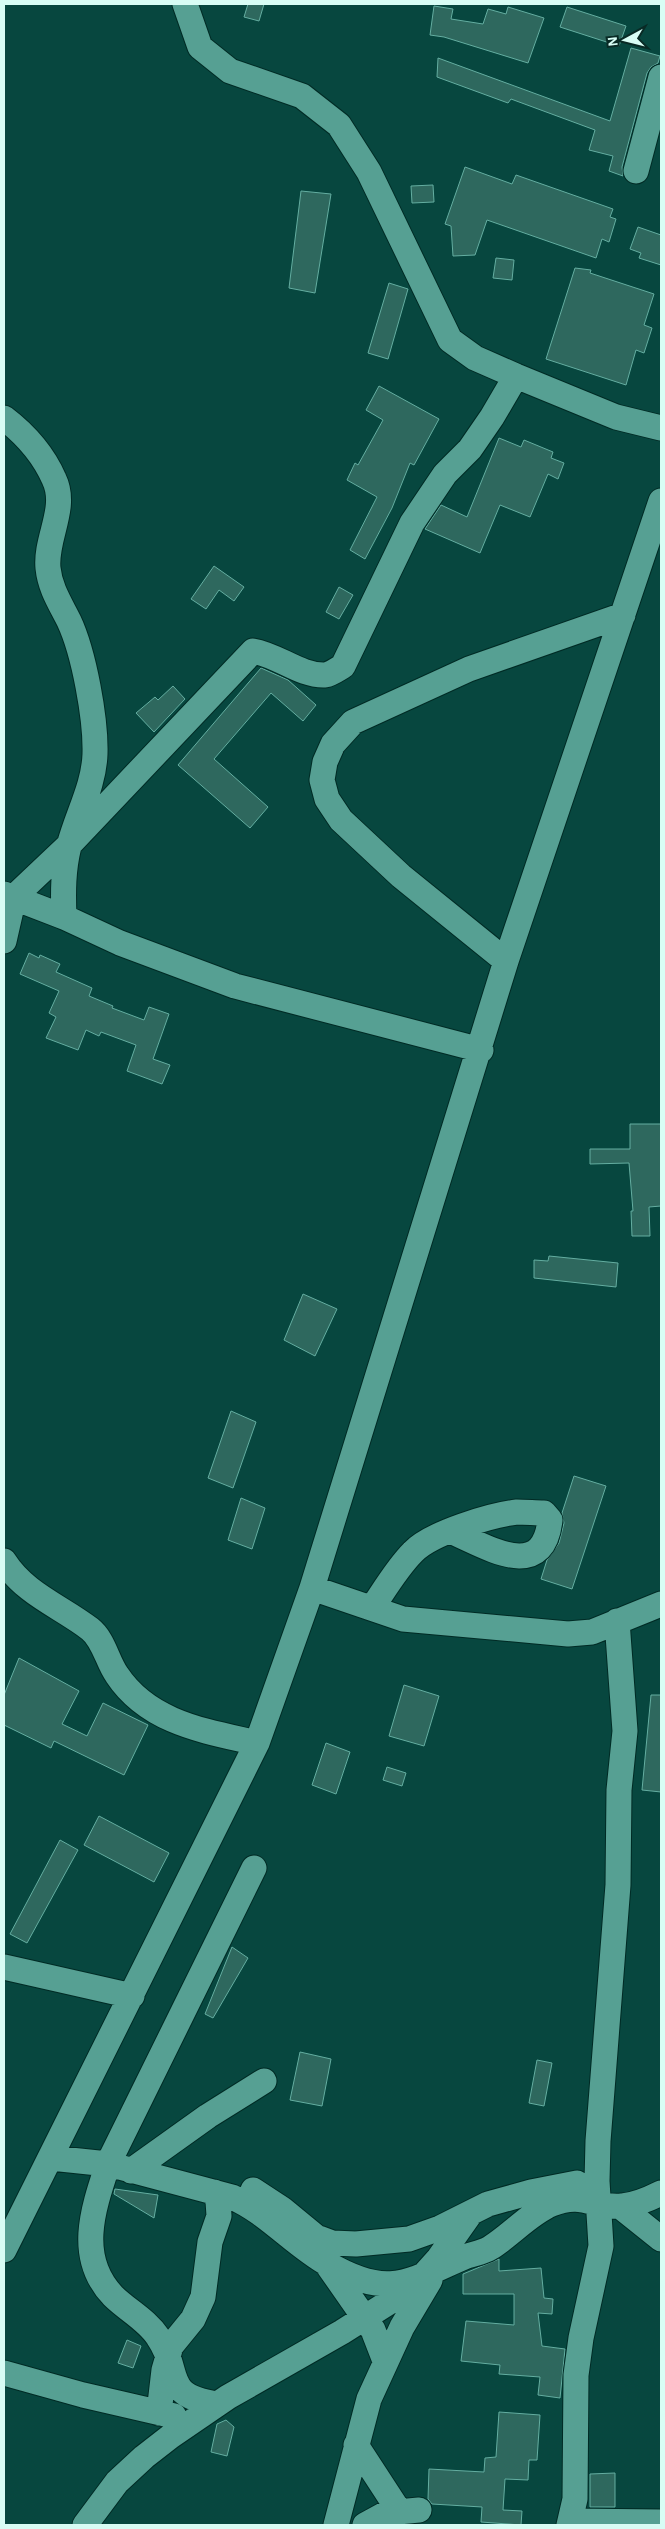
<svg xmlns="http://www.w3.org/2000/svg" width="665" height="2529" font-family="'Alegreya Sans',sans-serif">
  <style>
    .building { fill: #2e685e; stroke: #64aea1 }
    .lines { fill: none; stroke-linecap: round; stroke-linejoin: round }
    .minor-casing { stroke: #002b25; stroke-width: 27 }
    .minor { stroke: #56a093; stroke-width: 25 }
  </style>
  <rect width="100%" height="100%" fill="#07473f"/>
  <!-- building -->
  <path class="building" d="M 248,4 L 264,4 L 259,21 L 244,17 Z
    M 434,6 L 453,9 L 451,19 L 483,24 L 488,9 L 506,14 L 508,7 L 544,18 L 528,63 L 444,37 L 430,35 Z
    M 567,7 L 626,26 L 619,46 L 560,27 Z
    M 631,48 L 660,56 L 658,63 L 651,67 L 647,73 L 622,167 L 623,176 L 609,171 L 613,156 L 589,150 L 595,130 L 511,99 L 508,103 L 437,77 L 438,58 L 610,121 Z
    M 465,167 L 512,184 L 516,175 L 613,209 L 610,217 L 616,219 L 609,242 L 602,239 L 596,258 L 487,220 L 475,255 L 453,256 L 451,226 L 445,224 Z
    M 433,185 L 434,202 L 412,203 L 411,186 Z
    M 301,191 L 331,194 L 315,293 L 289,288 Z
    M 638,227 L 661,235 L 661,265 L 639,258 L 641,253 L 630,249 Z
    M 496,258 L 514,260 L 512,280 L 493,278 Z
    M 575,268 L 591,270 L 590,273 L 654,294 L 644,325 L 652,328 L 644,353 L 636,350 L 626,385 L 546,359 Z
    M 389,283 L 408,289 L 388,359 L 368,353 Z
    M 379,386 L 439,419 L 414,465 L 410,463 L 392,508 L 365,559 L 350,550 L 377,497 L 347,480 L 355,463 L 358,465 L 383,420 L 366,410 Z
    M 499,438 L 521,447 L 524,440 L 553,452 L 551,458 L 564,463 L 558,479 L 548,474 L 530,517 L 500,505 L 480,553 L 425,529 L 441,505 L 467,517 Z
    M 214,566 L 244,587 L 234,601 L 219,590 L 206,609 L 191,599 Z
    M 339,587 L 353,595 L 339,619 L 326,612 Z
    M 261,668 L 288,680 L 316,705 L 303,721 L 271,693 L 214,759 L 268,807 L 250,828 L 178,765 Z
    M 173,686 L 185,699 L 154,732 L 136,713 L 155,697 L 158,700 Z
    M 29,953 L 39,958 L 40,955 L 60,964 L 56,972 L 92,988 L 89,996 L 113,1006 L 112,1008 L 144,1020 L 149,1007 L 169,1014 L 153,1059 L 170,1065 L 162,1084 L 127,1071 L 136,1045 L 101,1032 L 99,1036 L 86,1030 L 78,1050 L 46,1038 L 56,1017 L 49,1013 L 59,991 L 20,974 Z
    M 630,1124 L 661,1124 L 661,1206 L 649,1207 L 650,1236 L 632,1236 L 631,1211 L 633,1211 L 629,1163 L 590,1164 L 590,1149 L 630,1149 Z
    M 549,1256 L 618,1263 L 616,1287 L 534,1278 L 534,1260 L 548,1261 Z
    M 303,1294 L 337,1309 L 315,1356 L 284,1340 Z
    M 231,1411 L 256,1422 L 233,1488 L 208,1478 Z
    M 574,1476 L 606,1486 L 572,1589 L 541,1579 L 547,1560 L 559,1543 L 564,1523 L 562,1513 Z
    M 241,1498 L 265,1508 L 252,1549 L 228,1540 Z
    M 19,1658 L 79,1691 L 62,1724 L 87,1736 L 103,1703 L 148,1725 L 124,1775 L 54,1741 L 51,1748 L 4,1725 L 4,1695 Z
    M 404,1685 L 439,1696 L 424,1746 L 389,1736 Z
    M 651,1695 L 661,1695 L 661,1792 L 642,1790 Z
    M 326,1743 L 350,1752 L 336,1794 L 312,1785 Z
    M 387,1767 L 406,1773 L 402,1786 L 383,1780 Z
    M 99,1816 L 169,1853 L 154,1882 L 84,1845 Z
    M 60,1840 L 78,1850 L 27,1943 L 10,1934 Z
    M 232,1947 L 248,1958 L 213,2018 L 205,2014 Z
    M 300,2052 L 331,2059 L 322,2106 L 290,2100 Z
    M 537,2060 L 552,2063 L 544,2106 L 529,2103 Z
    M 115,2189 L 158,2195 L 154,2218 L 114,2194 Z
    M 499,2259 L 499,2271 L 541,2268 L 544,2298 L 553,2299 L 552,2314 L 538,2313 L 542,2346 L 565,2349 L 560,2398 L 538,2395 L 540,2377 L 499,2374 L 500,2365 L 461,2361 L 466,2321 L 514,2325 L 514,2294 L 463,2294 L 463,2274 Z
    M 127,2340 L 141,2346 L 133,2368 L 118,2363 Z
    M 499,2412 L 540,2415 L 537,2460 L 529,2460 L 528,2480 L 505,2479 L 503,2510 L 522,2511 L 521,2525 L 481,2522 L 482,2507 L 432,2504 L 428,2499 L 429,2469 L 484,2472 L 485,2458 L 496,2457 Z
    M 226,2420 L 234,2427 L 227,2456 L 211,2452 L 217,2424 Z
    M 615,2473 L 615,2507 L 590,2507 L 590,2474 Z"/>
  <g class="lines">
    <defs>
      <path id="minor" d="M 185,4 L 200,47 L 230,71 L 302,96 L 339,125 L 369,172 L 450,340 L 475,358 L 516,376 L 616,417 L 661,428
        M 636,171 L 661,77
        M 4,418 C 25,434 43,454 54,479 C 68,508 45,538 48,568 C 50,588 60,603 69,621 C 84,653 96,719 95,754 C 94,786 77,815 69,846 C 63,870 63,892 64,917
        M 4,894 L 64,917 L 120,943 L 235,986 L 481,1050
        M 4,941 L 14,897 L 70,844 L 253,651 C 278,655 300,676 325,675 C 331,674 338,669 343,666 L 412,523 L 445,474 L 470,449 L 492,417 L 516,376
        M 506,961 L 401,876 L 341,820 L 327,799 L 322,780 L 325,762 L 333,744 L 353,722 L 469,669 L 623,615
        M 4,1561 C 25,1594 60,1606 90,1629 C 104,1640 107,1661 117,1675 C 149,1723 205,1731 257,1743
        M 312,1588 L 403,1619 L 568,1634 L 592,1632 L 661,1604
        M 372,1608 C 385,1589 397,1568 413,1552 C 431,1533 491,1515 517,1512 C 526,1512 536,1513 544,1513 L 550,1520 C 543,1584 486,1546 450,1531
        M 4,1967 L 132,1996
        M 51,2158 L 108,2164 L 232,2197 C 268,2213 294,2245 328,2264 C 387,2298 406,2283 462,2258 C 471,2254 482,2253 490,2248 C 511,2235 530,2213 552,2204 C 584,2191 594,2209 622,2206 C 636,2205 649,2199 661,2193
        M 131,2171 L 208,2116 L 264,2081
        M 253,2190 L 282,2209 L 316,2237 L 332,2243 L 356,2244 L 409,2239 L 440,2228 L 488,2204 L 531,2192 L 577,2183
        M 621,2207 L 661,2239
        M 4,2250 L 257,1743 L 312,1588 L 506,961 L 661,501
        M 329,2267 L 373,2330 L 385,2361
        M 4,2373 L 83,2395 L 174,2416
        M 217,2404 C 160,2395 183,2373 158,2337 C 147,2320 127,2310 113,2296 C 76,2257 93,2209 108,2164 L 254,1868
        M 159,2413 L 164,2370 L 171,2346 L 193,2319 L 203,2297 L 210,2242 L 219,2216 L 218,2201 L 214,2192
        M 356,2445 L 399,2511
        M 571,2521 L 661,2522
        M 85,2525 L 117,2482 L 144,2457 L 171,2436 L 228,2397 L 342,2332 L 413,2287 L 439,2258 L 470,2214
        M 336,2525 L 369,2399 L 402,2327 L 430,2280
        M 365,2525 L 387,2513 L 419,2510
        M 569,2525 L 575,2499 L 576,2375 L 581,2338 L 601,2246 L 597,2181 L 598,2141 L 618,1885 L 619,1790 L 625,1731 L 617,1621"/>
    </defs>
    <!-- minor casing -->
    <use href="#minor" class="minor-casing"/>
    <!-- minor -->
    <use href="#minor" class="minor"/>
  </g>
  <!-- border -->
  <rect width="665" height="2529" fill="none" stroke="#d8fdf5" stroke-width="10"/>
  <!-- north arrow -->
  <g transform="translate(625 40) rotate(263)" stroke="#092a25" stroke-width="4" paint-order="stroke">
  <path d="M0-4L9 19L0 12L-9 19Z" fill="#d8fdf5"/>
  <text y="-8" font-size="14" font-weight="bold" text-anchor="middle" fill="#d8fdf5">N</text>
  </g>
</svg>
